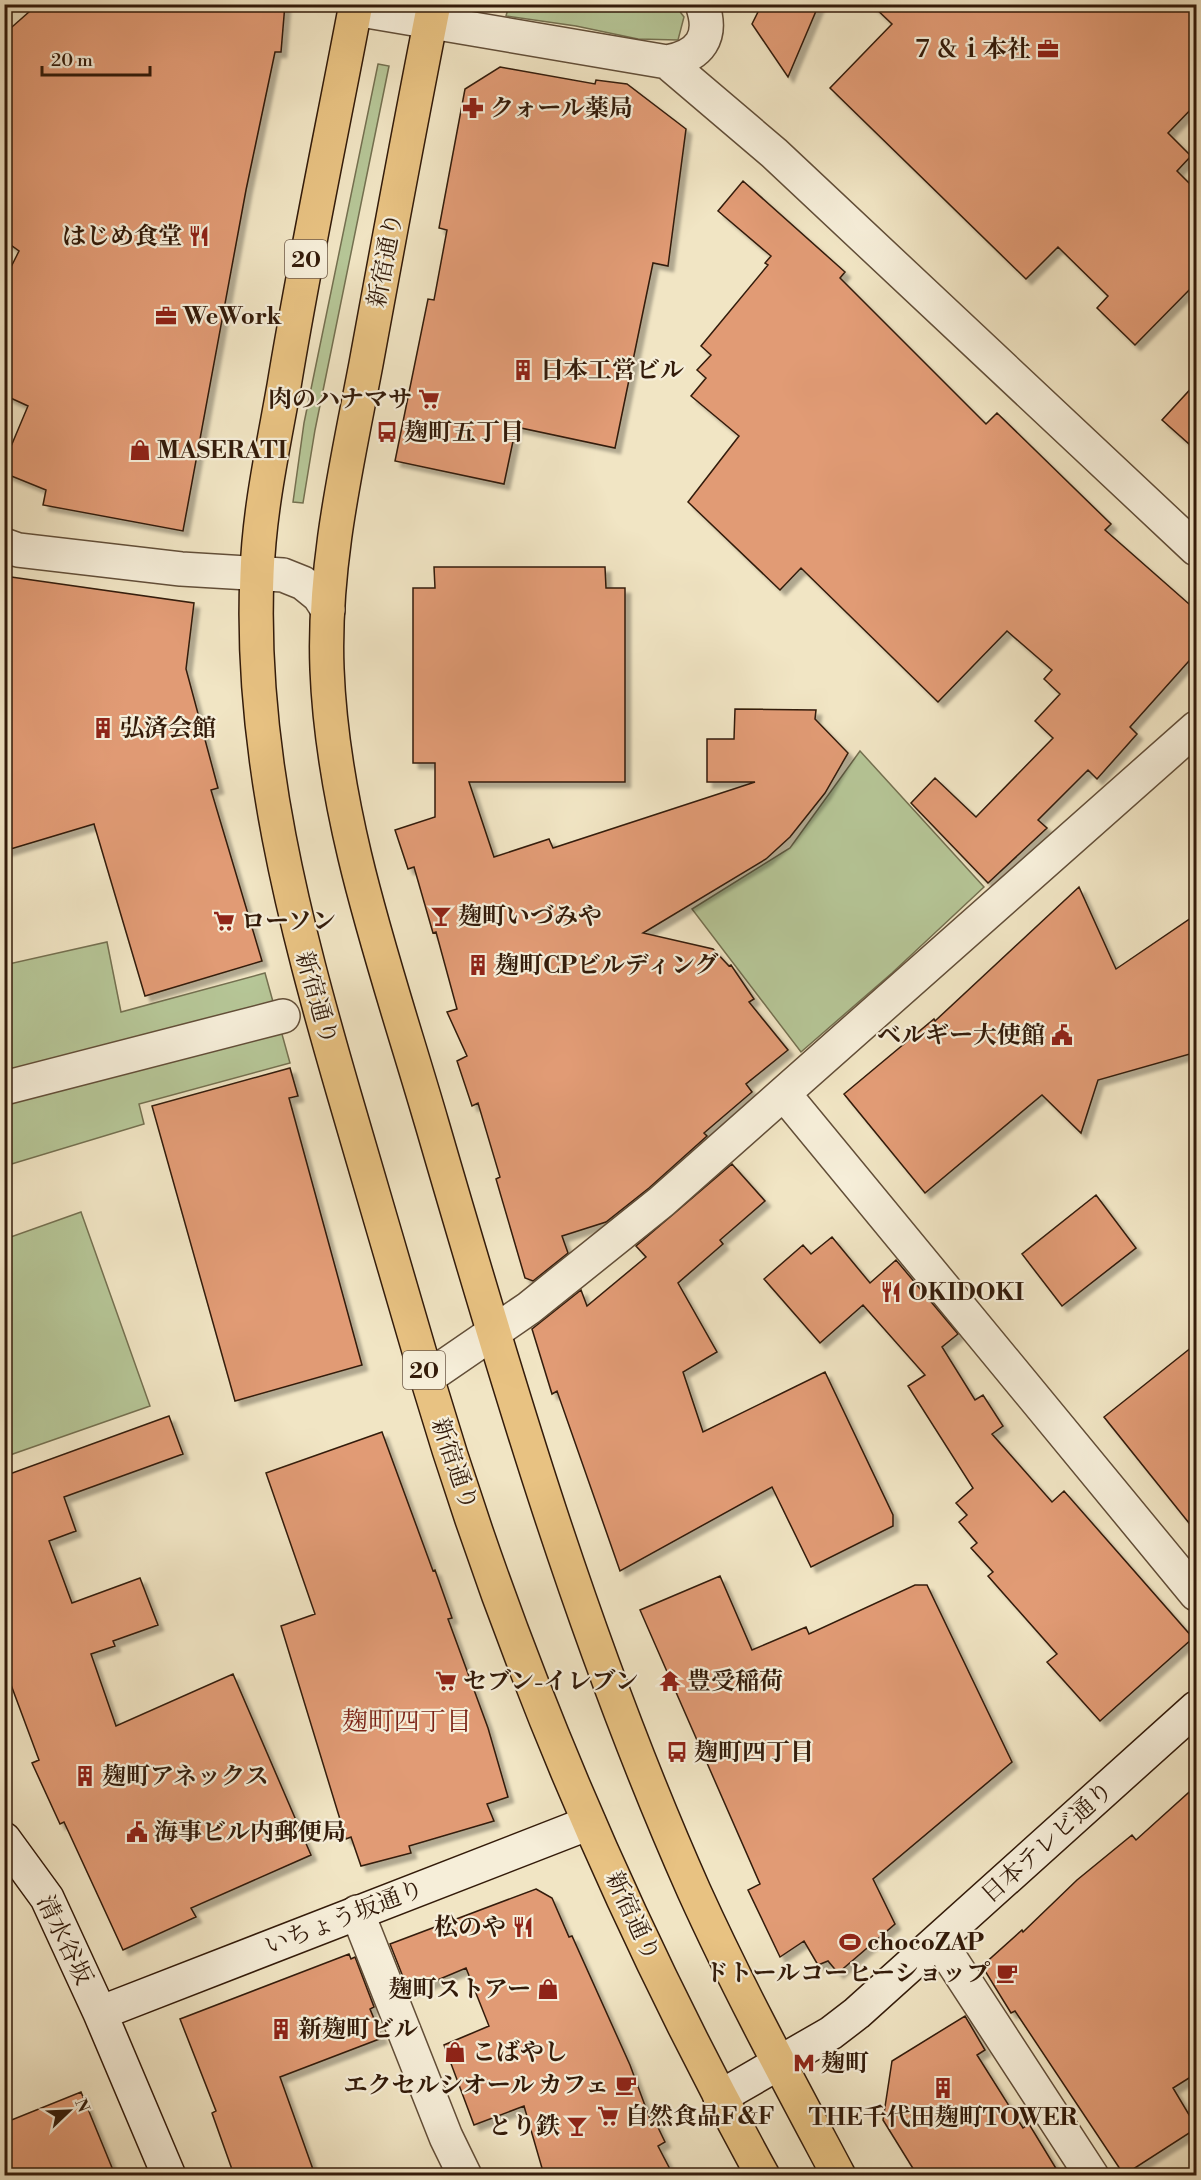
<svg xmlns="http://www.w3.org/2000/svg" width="1201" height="2180" font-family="'Libre Bodoni','Noto Serif JP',serif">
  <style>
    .green { fill: #b6c697; stroke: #747050; stroke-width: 1.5 }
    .building { fill: #e19b75; stroke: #331b0a; stroke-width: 1.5; filter: url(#shadow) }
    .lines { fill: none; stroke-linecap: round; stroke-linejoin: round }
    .street-casing { stroke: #624e38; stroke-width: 36 }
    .secondary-casing { stroke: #331b0a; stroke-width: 36 }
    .highway-casing { stroke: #331b0a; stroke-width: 36 }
    .street { stroke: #f6eed9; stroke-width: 33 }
    .secondary { stroke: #f6eed9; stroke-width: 33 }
    .highway { stroke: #e8c282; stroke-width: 33 }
    .labels { text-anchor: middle; stroke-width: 4.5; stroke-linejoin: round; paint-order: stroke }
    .shield { fill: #f6eed9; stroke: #6e5a48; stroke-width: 1.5 }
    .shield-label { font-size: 22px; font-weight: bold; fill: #331b0a }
    .poi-label { font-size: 24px; font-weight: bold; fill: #331b0a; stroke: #f6eed9; text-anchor: start }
    .street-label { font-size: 24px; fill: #331b0a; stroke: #f6eed9 }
    .neighbourhood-label { font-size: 26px; fill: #7a1f14; stroke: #f6eed9 }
  </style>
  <defs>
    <filter id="shadow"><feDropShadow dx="5.5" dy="5.5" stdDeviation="1.5" flood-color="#0004"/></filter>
  </defs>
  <rect width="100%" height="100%" fill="#f1e5c4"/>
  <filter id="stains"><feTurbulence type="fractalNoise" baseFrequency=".00333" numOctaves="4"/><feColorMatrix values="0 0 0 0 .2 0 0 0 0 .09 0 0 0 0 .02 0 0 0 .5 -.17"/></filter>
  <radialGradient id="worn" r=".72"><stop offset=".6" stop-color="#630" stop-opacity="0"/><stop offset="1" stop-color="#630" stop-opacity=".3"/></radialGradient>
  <!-- green -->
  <path class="green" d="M 675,5 L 684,17 L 678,40 L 638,39 L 576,26 L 506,16 L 509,5 Z
    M 378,64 L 389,66 L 315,430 L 303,503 L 293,502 L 304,423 Z
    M 860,751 L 984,887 L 892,973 L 801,1052 L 692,909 L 790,848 Z
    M 107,942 L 121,1012 L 265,973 L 290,1063 L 139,1104 L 144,1124 L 5,1166 L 4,965 Z
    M 81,1212 L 150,1406 L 10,1455 L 4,1438 L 5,1239 Z"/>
  <!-- building -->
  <path class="building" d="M 38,4 L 285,4 L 281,52 L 275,52 L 246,190 L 183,531 L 43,505 L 46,490 L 4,473 L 4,463 L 28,406 L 4,395 L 4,281 L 19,251 L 4,240 L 4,34 Z
    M 762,4 L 819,4 L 788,77 L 752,24 Z
    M 871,4 L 1197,4 L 1197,103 L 1168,133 L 1191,156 L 1177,171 L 1197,191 L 1197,282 L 1135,345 L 1097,308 L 1108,296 L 1058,247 L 1026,279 L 830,88 L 892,24 Z
    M 500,67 L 595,84 L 596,80 L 627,84 L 686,129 L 668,266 L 653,263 L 615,448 L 516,427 L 504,484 L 395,461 L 428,299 L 434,300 L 447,230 L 439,228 L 465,89 Z
    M 743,181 L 845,272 L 840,278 L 986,424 L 997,413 L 1111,524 L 1105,530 L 1197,611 L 1197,652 L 1130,727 L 1137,734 L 1097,779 L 1088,770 L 1038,820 L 1047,828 L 988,883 L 911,803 L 935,778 L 976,817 L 1053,738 L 1035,721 L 1060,694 L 1044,679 L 1052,670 L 1007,631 L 938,702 L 801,568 L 780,590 L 688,502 L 739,436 L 691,396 L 706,378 L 697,370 L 711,355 L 701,346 L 768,265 L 765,263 L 771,256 L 718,211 Z
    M 1197,382 L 1197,451 L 1162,420 Z
    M 434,567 L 605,567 L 606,588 L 625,588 L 625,782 L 469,782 L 494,857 L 549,839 L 553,848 L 755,782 L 707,782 L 707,739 L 734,739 L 735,709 L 816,710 L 815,719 L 848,753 L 825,793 L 790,837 L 766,859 L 643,933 L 713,949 L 729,966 L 731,965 L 754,999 L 749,1002 L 788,1050 L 746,1084 L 752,1092 L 704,1133 L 707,1136 L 649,1188 L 606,1222 L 562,1236 L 568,1253 L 533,1281 L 525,1278 L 496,1179 L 500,1177 L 478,1103 L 472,1106 L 457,1061 L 467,1056 L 447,1012 L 457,1009 L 436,932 L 433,933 L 414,867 L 408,869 L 395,830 L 435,817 L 435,763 L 413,763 L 413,588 L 435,588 Z
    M 4,576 L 194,603 L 186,669 L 218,788 L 211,790 L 262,961 L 145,996 L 94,824 L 4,851 Z
    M 1079,887 L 1116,969 L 1197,914 L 1197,1052 L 1098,1080 L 1081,1133 L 1042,1095 L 925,1193 L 844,1094 L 934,1019 L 935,1021 Z
    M 290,1068 L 298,1096 L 289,1098 L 362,1365 L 235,1401 L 152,1106 Z
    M 732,1164 L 765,1201 L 720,1240 L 723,1244 L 678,1283 L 717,1352 L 683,1372 L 703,1432 L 825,1372 L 893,1515 L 893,1526 L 811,1567 L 772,1487 L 620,1571 L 557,1391 L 552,1394 L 532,1329 L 581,1290 L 587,1306 L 646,1257 L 636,1246 Z
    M 1096,1195 L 1136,1248 L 1062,1306 L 1022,1254 Z
    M 832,1237 L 870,1283 L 896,1260 L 958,1334 L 942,1347 L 975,1400 L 983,1395 L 1003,1426 L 992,1434 L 1052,1502 L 1064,1491 L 1193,1638 L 1100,1721 L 1047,1662 L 1057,1654 L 988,1576 L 993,1572 L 971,1548 L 977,1543 L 959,1522 L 967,1515 L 956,1503 L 973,1488 L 908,1386 L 925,1375 L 863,1305 L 820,1343 L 764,1279 L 803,1245 L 811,1254 Z
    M 1197,1343 L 1197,1533 L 1104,1417 Z
    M 169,1416 L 183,1454 L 64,1497 L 76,1531 L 49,1541 L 72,1603 L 140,1578 L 158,1625 L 113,1641 L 115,1646 L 91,1654 L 116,1726 L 233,1674 L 311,1855 L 191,1908 L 196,1917 L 123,1950 L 64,1822 L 60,1824 L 32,1763 L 39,1760 L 4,1666 L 4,1476 Z
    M 382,1432 L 433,1571 L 435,1570 L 452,1618 L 448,1619 L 488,1728 L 508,1797 L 487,1804 L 494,1821 L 409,1846 L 411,1853 L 361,1866 L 351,1837 L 346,1839 L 281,1626 L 315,1614 L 266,1473 Z
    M 720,1576 L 752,1650 L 806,1627 L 809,1634 L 915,1585 L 927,1585 L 1012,1762 L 873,1879 L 895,1924 L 838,1973 L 828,1961 L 818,1965 L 804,1941 L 780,1957 L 748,1890 L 760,1884 L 640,1610 Z
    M 1197,1785 L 1197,2073 L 1173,2088 L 1197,2128 L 1124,2175 L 1015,2011 L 1011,2013 L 982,1966 L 1022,1930 L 1023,1932 L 1077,1880 L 1132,1835 L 1136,1840 Z
    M 536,1889 L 552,1898 L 569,1937 L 572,1936 L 630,2065 L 650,2119 L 653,2117 L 665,2142 L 658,2146 L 673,2175 L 544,2175 L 524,2106 L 474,2125 L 444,2045 L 489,2026 L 466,1968 L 409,1992 L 390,1944 Z
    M 349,1954 L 351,1959 L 355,1957 L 374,2007 L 370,2009 L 382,2038 L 280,2077 L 315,2175 L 234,2175 L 212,2113 L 216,2111 L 180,2019 Z
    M 965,2016 L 985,2050 L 977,2055 L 1023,2128 L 1029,2124 L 1060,2175 L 917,2175 L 883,2120 L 892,2061 Z
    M 81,2092 L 115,2175 L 4,2175 L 4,2123 Z"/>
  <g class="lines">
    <defs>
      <path id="street" d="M 355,9 L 667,62 C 700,56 714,37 702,4
        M 667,62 L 774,153 L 1196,549
        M 4,545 L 18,550 L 181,569 L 283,575 L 303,583 L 319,596 L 328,610
        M 4,1088 L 283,1016
        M 784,1094 L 1196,1594
        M 427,1378 L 529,1308 L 661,1202 L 1196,728
        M 357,1912 L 446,2137 L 465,2176
        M 939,1941 L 1092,2176"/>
      <path id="secondary" d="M 4,1839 L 47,1898 L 100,2013 L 169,2176
        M 100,2013 L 589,1823
        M 720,2097 L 831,2033 L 857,2013 L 1196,1708"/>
      <path id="highway" d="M 356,4 C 332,131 305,258 284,386 C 273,448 259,511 257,574 C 249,752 295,925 344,1094 C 372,1189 399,1283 427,1378 C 509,1655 624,1923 763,2176
        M 434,4 C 410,124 388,244 366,364 C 347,464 323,566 327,669 C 333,824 389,976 432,1124 C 507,1382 584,1644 694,1891 C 738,1988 789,2082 839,2176"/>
    </defs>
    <!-- street casing -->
    <use href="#street" class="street-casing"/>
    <!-- secondary casing -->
    <use href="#secondary" class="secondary-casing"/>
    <!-- highway casing -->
    <use href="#highway" class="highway-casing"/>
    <!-- street -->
    <use href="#street" class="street"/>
    <!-- secondary -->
    <use href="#secondary" class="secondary"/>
    <!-- highway -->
    <use href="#highway" class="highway"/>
  </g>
  <!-- icons -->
  <defs>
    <symbol id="office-bare" viewBox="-9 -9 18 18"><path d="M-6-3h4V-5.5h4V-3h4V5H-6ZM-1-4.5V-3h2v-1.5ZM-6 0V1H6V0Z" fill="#8f2418" stroke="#f6eed9" stroke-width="2.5" paint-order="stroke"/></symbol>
    <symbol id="pharmacy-bare" viewBox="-9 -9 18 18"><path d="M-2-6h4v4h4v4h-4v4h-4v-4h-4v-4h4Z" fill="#8f2418" stroke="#f6eed9" stroke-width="2.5" paint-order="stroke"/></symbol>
    <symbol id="restaurant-bare" viewBox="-9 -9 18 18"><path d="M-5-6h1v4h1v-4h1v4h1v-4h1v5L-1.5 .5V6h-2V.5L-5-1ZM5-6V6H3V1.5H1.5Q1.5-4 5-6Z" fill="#8f2418" stroke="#f6eed9" stroke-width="2.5" paint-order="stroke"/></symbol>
    <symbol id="building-bare" viewBox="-9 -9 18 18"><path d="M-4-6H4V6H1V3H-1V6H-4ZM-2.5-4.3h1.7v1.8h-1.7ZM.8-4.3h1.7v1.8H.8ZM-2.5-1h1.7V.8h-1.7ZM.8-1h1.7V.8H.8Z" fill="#8f2418" stroke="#f6eed9" stroke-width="2.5" paint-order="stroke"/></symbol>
    <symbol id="supermarket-bare" viewBox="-9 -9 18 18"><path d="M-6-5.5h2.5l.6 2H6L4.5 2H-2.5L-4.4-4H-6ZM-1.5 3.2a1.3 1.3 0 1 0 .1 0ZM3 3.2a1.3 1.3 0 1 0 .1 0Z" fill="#8f2418" stroke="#f6eed9" stroke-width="2.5" paint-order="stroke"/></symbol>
    <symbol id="bus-bare" viewBox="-9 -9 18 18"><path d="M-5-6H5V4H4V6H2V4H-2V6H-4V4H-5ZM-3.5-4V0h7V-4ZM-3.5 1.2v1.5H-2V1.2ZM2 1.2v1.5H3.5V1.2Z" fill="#8f2418" stroke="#f6eed9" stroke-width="2.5" paint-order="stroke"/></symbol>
    <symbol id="shop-bare" viewBox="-9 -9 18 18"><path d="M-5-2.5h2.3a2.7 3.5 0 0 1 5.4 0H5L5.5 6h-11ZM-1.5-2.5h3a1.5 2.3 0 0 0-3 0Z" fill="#8f2418" stroke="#f6eed9" stroke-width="2.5" paint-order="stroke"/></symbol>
    <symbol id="bar-bare" viewBox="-9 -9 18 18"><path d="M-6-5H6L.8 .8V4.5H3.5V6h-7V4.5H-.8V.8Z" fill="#8f2418" stroke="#f6eed9" stroke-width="2.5" paint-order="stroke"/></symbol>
    <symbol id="civic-bare" viewBox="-9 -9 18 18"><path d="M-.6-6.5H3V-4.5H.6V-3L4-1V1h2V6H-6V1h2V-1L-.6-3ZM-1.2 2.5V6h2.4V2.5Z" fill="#8f2418" stroke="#f6eed9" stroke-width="2.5" paint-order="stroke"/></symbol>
    <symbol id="temple-bare" viewBox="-9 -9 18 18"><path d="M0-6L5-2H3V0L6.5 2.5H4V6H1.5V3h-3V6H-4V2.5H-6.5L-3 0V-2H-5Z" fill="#8f2418" stroke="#f6eed9" stroke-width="2.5" paint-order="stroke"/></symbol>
    <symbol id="stadium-bare" viewBox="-9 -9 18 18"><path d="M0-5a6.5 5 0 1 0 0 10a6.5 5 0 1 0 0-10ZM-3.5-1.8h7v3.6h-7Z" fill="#8f2418" stroke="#f6eed9" stroke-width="2.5" paint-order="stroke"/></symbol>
    <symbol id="cafe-bare" viewBox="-9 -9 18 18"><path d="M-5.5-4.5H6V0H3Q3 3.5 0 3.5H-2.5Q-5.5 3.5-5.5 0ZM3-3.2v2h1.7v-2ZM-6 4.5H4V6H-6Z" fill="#8f2418" stroke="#f6eed9" stroke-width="2.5" paint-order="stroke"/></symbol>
    <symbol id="metro-bare" viewBox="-9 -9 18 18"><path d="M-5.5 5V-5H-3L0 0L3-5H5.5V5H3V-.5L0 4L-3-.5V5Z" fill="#8f2418" stroke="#f6eed9" stroke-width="2.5" paint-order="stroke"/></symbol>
  </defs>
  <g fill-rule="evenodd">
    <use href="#office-bare" x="1033" y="34" width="30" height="30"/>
    <use href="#pharmacy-bare" x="458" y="93" width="30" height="30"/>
    <use href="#restaurant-bare" x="184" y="221" width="30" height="30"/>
    <use href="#office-bare" x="151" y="301" width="30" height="30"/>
    <use href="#building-bare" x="508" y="355" width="30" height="30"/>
    <use href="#supermarket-bare" x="414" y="384" width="30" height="30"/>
    <use href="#bus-bare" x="372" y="417" width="30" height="30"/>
    <use href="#shop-bare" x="125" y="435" width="30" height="30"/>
    <use href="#building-bare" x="88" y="713" width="30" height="30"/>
    <use href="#bar-bare" x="426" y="901" width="30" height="30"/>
    <use href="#supermarket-bare" x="209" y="906" width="30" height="30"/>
    <use href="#building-bare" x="463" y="950" width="30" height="30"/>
    <use href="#civic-bare" x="1047" y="1020" width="30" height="30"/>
    <use href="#restaurant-bare" x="876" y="1277" width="30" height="30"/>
    <use href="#supermarket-bare" x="431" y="1666" width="30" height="30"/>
    <use href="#temple-bare" x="655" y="1666" width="30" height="30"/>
    <use href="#bus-bare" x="662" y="1737" width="30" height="30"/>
    <use href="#building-bare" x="70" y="1761" width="30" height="30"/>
    <use href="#civic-bare" x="122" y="1817" width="30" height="30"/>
    <use href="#restaurant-bare" x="508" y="1912" width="30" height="30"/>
    <use href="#stadium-bare" x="835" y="1927" width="30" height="30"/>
    <use href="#cafe-bare" x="992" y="1958" width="30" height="30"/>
    <use href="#shop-bare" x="533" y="1974" width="30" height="30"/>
    <use href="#building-bare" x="266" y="2014" width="30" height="30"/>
    <use href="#shop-bare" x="440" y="2037" width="30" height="30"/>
    <use href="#metro-bare" x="789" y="2048" width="30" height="30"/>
    <use href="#cafe-bare" x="611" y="2070" width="30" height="30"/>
    <use href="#building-bare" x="928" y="2073" width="30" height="30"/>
    <use href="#supermarket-bare" x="593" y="2101" width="30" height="30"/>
    <use href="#bar-bare" x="562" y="2111" width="30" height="30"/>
  </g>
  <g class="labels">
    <!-- shield labels -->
    <g class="shield">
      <rect x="285" y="240" width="42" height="38" rx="4.5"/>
      <rect x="403" y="1351" width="42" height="38" rx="4.5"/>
    </g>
    <g class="shield-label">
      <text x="306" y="267">20</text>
      <text x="424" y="1378">20</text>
    </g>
    <!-- poi labels -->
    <g class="poi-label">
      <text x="1031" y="57" text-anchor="end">７＆ｉ本社</text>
      <text x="490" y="116">クォール薬局</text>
      <text x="182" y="244" text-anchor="end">はじめ食堂</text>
      <text x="183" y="324">WeWork</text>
      <text x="540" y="378">日本工営ビル</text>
      <text x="412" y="407" text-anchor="end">肉のハナマサ</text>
      <text x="404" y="440">麹町五丁目</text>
      <text x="157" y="458">MASERATI</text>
      <text x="120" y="736">弘済会館</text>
      <text x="458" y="924">麹町いづみや</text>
      <text x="241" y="929">ローソン</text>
      <text x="495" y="973">麹町CPビルディング</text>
      <text x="1045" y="1043" text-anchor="end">ベルギー大使館</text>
      <text x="908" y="1300">OKIDOKI</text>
      <text x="463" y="1689">セブン-イレブン</text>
      <text x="687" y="1689">豊受稲荷</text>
      <text x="694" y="1760">麹町四丁目</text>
      <text x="102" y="1784">麹町アネックス</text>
      <text x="154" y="1840">海事ビル内郵便局</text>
      <text x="506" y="1935" text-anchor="end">松のや</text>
      <text x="867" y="1950">chocoZAP</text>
      <text x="990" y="1981" text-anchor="end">ドトールコーヒーショップ</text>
      <text x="531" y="1997" text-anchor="end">麹町ストアー</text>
      <text x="298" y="2037">新麹町ビル</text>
      <text x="472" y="2060">こばやし</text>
      <text x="821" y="2071">麹町</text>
      <text x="609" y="2093" text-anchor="end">エクセルシオール カフェ</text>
      <text x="625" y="2124">自然食品F&amp;F</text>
      <text x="943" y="2125" text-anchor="middle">THE千代田麹町TOWER</text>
      <text x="560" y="2134" text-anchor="end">とり鉄</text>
    </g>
    <!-- street labels -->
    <g class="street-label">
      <text transform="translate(385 260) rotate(-79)" y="8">新宿通り</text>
      <text transform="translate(317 998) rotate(74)" y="8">新宿通り</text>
      <text transform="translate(455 1464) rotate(71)" y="8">新宿通り</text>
      <text transform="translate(1047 1842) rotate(-42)" y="8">日本テレビ通り</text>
      <text transform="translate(633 1916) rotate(65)" y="8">新宿通り</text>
      <text transform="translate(344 1917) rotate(-21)" y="8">いちょう坂通り</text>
      <text transform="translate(65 1940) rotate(64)" y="8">清水谷坂</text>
    </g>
    <!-- neighbourhood labels -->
    <g class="neighbourhood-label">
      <text x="407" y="1730">麹町四丁目</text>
    </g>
  </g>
  <!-- margin -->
  <rect width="1201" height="2180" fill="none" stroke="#f1e5c4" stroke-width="24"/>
  <rect x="6" y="6" width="1189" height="2168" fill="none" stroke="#331b0a" stroke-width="3"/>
  <rect x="12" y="12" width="1177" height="2156" fill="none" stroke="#331b0a" stroke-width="1.5"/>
  <!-- north arrow -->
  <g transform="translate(69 2111) rotate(67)" stroke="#f6eed9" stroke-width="4.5" paint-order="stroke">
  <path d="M0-4.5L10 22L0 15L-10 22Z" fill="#331b0a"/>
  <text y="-9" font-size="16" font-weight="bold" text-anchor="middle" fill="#331b0a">N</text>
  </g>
  <!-- scale -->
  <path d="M42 66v9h108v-9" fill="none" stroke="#331b0a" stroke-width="3"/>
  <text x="51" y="66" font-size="18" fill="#331b0a" stroke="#f6eed9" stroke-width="4.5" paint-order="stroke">20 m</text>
  <rect width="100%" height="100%" filter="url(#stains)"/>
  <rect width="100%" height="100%" fill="url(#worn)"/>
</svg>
